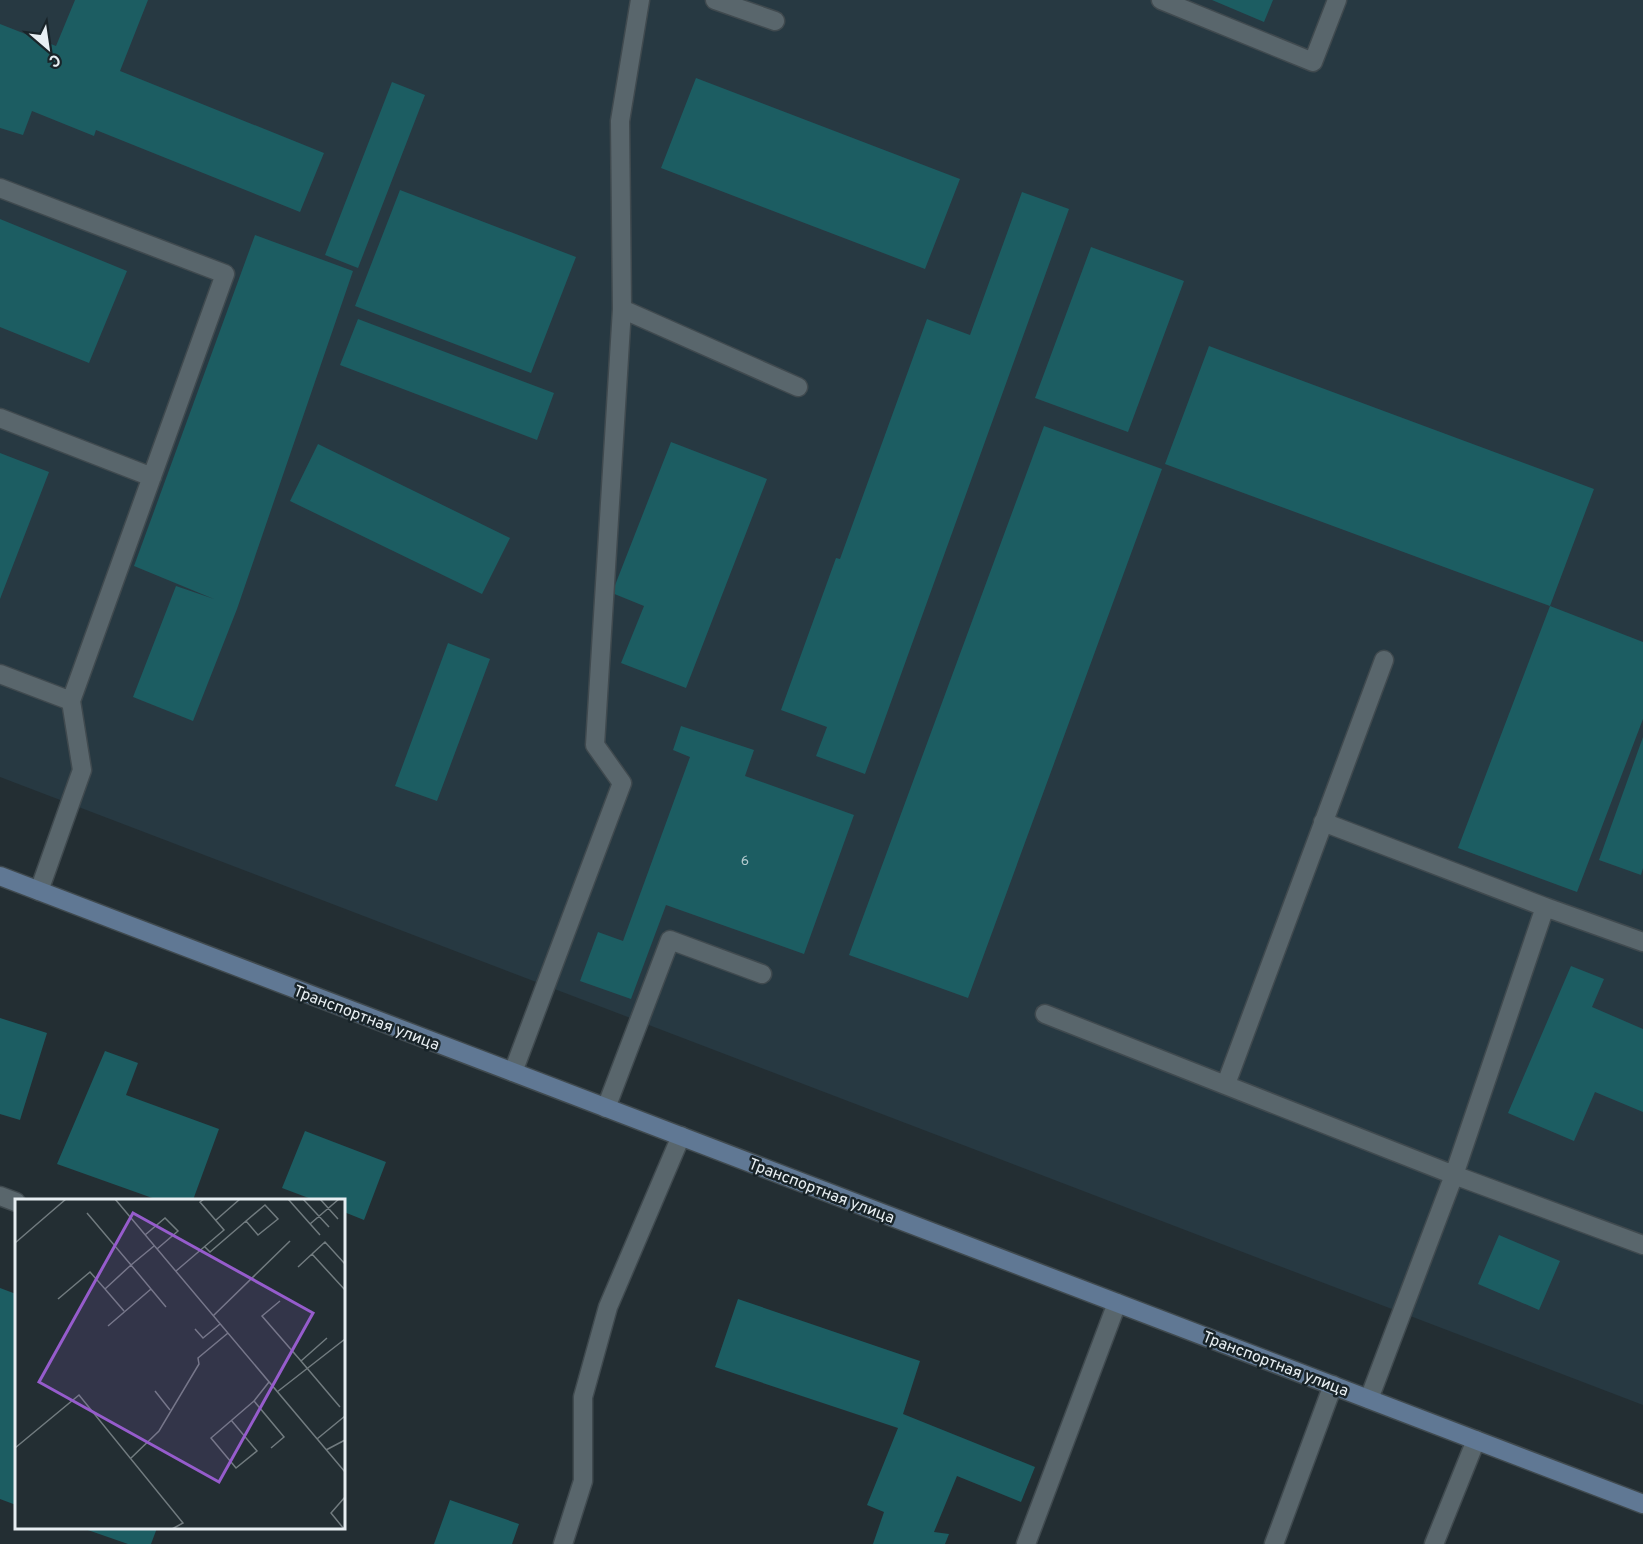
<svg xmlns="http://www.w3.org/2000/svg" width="1643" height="1544" font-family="Overpass,sans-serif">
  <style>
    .built { fill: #273942 }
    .building { fill: #1c5d62 }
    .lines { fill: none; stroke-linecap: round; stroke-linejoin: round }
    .service-casing { stroke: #404a4f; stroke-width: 21 }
    .secondary-casing { stroke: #404a4f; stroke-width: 21 }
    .service { stroke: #59666c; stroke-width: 18 }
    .secondary { stroke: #607894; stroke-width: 18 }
    .labels { text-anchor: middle; stroke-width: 5; stroke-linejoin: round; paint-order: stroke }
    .number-label { font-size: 14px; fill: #b4cace }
    .street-label { font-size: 16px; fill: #e7eef2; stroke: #192429 }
    .inset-road { fill: none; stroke: #717b7f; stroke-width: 1.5 }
    .view { fill: #965ccc; fill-opacity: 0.15; stroke: #965ccc; stroke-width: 3 }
    .inset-edge { fill: none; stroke: #e7eef2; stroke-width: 3 }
  </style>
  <rect width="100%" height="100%" fill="#232e33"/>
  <!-- built -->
  <path class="built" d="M 0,0 L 1643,0 L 1643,1405 L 0,777 Z"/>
  <!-- building -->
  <path class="building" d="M 75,0 L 148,0 L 120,71 L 324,153 L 300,212 L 96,130 L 94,136 L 32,111 L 23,135 L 0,128 L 0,24 L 56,46 Z
    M 1212,0 L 1273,0 L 1264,22 Z
    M 696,78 L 960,179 L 925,269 L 661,168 Z
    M 392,82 L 425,95 L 358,268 L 325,255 Z
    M 400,190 L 576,257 L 531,373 L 355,306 Z
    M 1022,192 L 1069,209 L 865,774 L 816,756 L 827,727 L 781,710 L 836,558 L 840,559 L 927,319 L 970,335 Z
    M 0,219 L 127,271 L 89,363 L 0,327 Z
    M 255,235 L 353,271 L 237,609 L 193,721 L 133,697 L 176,586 L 214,599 L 134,566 Z
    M 1091,247 L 1184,281 L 1128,432 L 1035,398 Z
    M 358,319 L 554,393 L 537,440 L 340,365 Z
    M 1209,346 L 1594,489 L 1550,606 L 1165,464 Z
    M 1044,426 L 1162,469 L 968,998 L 849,955 Z
    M 671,442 L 767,479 L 686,688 L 621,663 L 644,606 L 612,593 Z
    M 318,444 L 510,538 L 482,594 L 290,501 Z
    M 0,453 L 49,472 L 0,599 Z
    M 1550,606 L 1643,642 L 1643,719 L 1577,892 L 1458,848 Z
    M 448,643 L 490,659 L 437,801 L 395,786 Z
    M 681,726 L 754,750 L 745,776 L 854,815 L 804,954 L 666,905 L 631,999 L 580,981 L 598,932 L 623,941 L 690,757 L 673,750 Z
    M 1643,737 L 1643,868 L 1641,875 L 1599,860 Z
    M 1571,966 L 1604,979 L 1592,1007 L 1643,1029 L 1643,1112 L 1595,1092 L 1574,1141 L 1508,1113 Z
    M 0,1018 L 47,1033 L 20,1120 L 0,1114 Z
    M 105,1051 L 138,1063 L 126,1095 L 219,1129 L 193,1200 L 158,1200 L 57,1164 Z
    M 305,1131 L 386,1162 L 364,1220 L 344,1212 L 344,1200 L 314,1200 L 282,1188 Z
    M 1499,1235 L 1560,1261 L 1539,1310 L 1478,1284 Z
    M 0,1288 L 16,1294 L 16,1505 L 0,1499 Z
    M 738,1299 L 920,1361 L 903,1414 L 1035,1467 L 1021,1502 L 957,1476 L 934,1532 L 949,1534 L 945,1544 L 873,1544 L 884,1512 L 867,1505 L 898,1428 L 715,1367 Z
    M 450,1500 L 519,1524 L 512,1544 L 434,1544 Z
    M 82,1528 L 157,1528 L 151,1544 L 128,1544 Z"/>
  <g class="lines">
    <defs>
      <path id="service" d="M 715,0 L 775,21
        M 1161,0 L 1313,62 L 1337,0
        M 0,188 L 225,274 L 71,701
        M 622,309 L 798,387
        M 0,418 L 152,477
        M 0,674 L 71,701 L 82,770 L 39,891
        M 1323,822 L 1545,907
        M 1045,1014 L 1454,1175 L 1545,907 L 1643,942
        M 513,1072 L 622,783 L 595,745 L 622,309 L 620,121 L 640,0
        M 1226,1084 L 1384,660
        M 606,1108 L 670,940 L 762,974
        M 0,1196 L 16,1202
        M 1369,1399 L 1454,1175 L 1643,1245
        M 563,1544 L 583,1481 L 583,1397 L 608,1307 L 681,1136
        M 1026,1544 L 1117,1303
        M 1274,1544 L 1333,1385
        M 1434,1544 L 1476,1440"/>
      <path id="secondary" d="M 0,876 L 1643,1504"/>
    </defs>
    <!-- service casing -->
    <use href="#service" class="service-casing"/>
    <!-- secondary casing -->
    <use href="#secondary" class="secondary-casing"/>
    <!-- service -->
    <use href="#service" class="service"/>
    <!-- secondary -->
    <use href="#secondary" class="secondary"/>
  </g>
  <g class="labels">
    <!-- number labels -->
    <g class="number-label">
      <text x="745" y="865">6</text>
    </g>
    <!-- street labels -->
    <g class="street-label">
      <text transform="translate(367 1017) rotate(21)" y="6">Транспортная улица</text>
      <text transform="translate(822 1190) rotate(21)" y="6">Транспортная улица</text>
      <text transform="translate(1276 1363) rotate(21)" y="6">Транспортная улица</text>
    </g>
  </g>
  <!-- overview -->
  <g transform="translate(15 1199)">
    <rect width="330" height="330" fill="#232e33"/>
    <path class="inset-road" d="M 100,0 L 330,273M 273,0 L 305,36M 288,0 L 314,28M 305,0 L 323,20M 72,14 L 116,66 L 139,47M 201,21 L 225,0M 295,25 L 324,0M 130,36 L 150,19 L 163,32 L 142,50M 0,44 L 51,0M 190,48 L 195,53 L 231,22 L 243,36 L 263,20 L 250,6 L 231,22M 297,55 L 310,43 L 330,65M 283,68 L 297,55 L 330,91M 161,72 L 209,31 L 185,3 L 189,0M 90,90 L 109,112M 43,100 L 75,73 L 90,90 L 116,66 L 151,108M 265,102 L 247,117 L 286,162M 198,117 L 275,42M 93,127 L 136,90M 180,130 L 188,139 L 205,125M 312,139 L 286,162 L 325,208M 254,183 L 239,202 L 269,238 L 256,249M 140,192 L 155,211M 262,193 L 330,140M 216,221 L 242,252 L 221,269 L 196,239 L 239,202M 302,240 L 330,217M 0,249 L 64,196 L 168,324 L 157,330M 311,251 L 330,241M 115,260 L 144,232 L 184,165 L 183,159 L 213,134M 329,330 L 316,314 L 330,298"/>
    <path class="view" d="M 118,14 L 298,114 L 204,283 L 24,183 Z"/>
    <rect width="330" height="330" class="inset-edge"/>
  </g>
  <!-- north arrow -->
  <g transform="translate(48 48) rotate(151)" stroke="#192429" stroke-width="4.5" paint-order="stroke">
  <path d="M0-4.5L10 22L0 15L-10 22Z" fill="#e7eef2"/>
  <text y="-9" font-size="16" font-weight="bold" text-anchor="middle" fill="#e7eef2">С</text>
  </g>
</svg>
